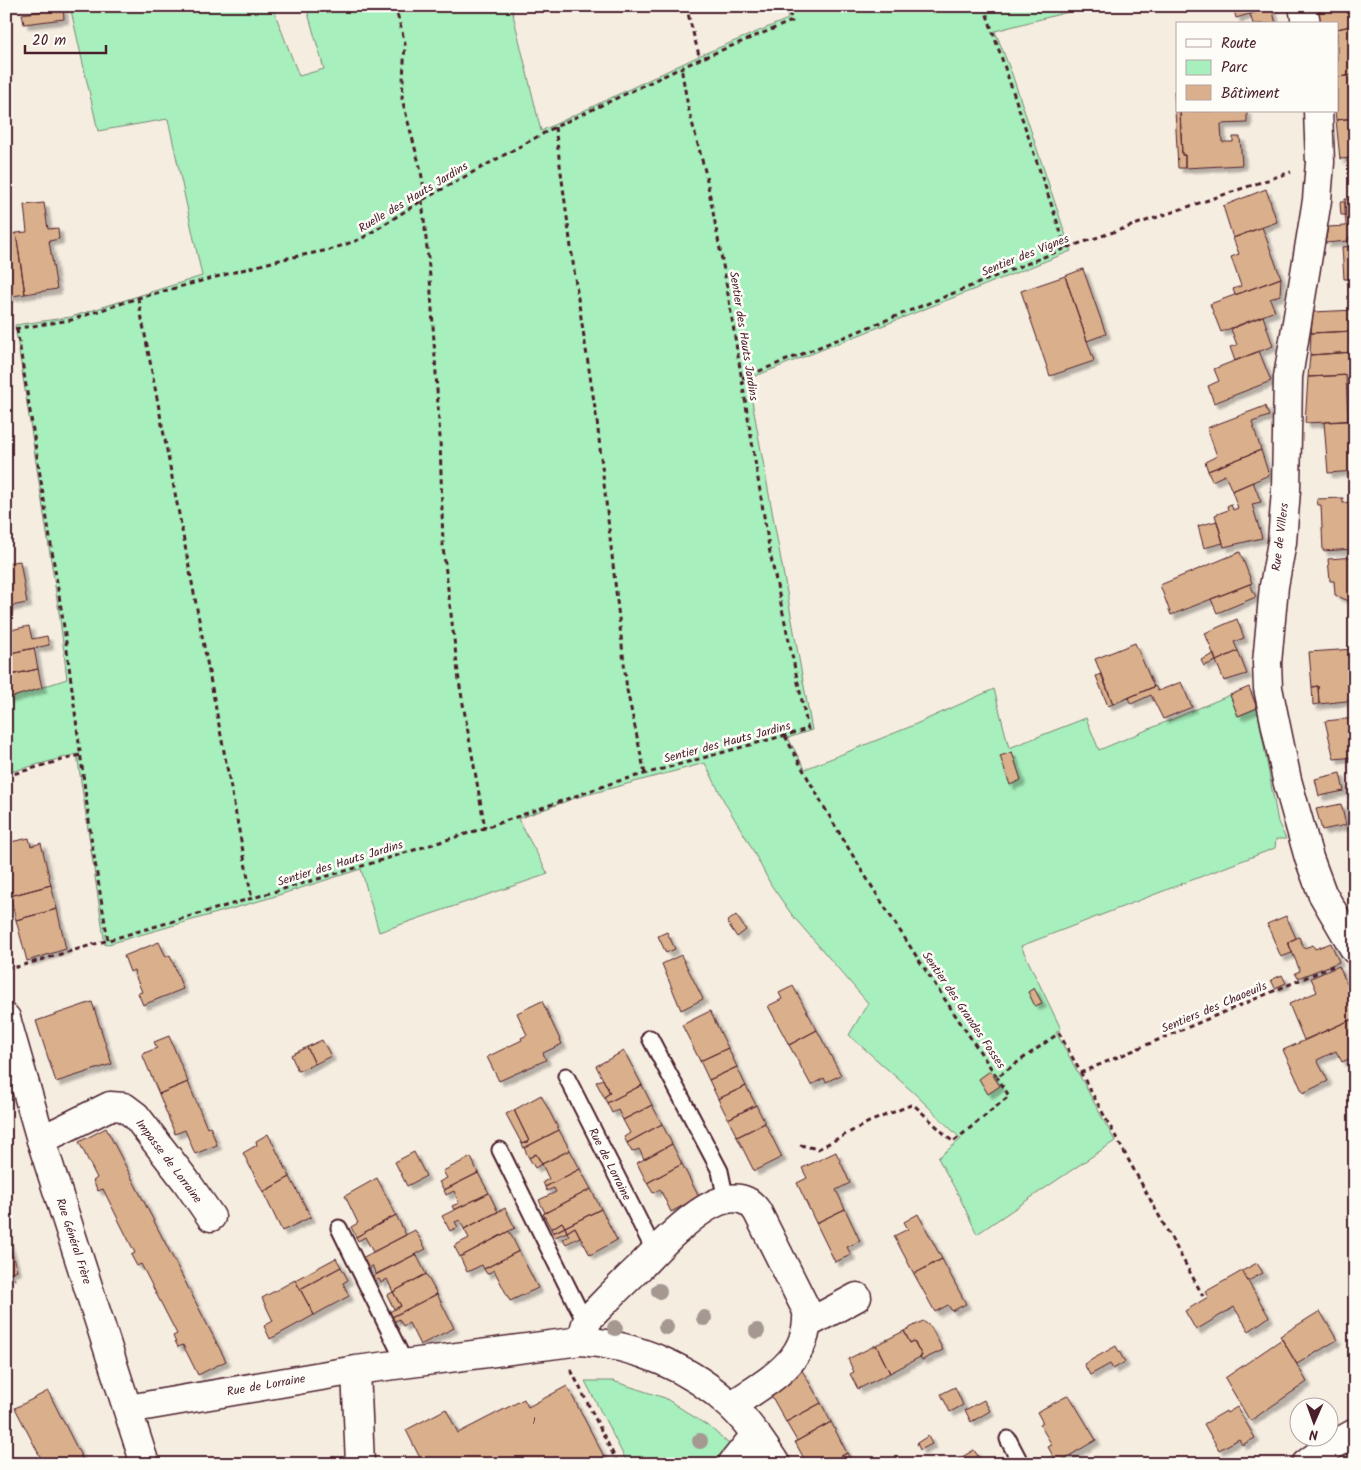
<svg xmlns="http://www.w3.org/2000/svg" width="1361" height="1470" font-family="Kalam,sans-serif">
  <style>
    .green { fill: #a7efbc; stroke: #788774 }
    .building { fill: #daaf8b; stroke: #4a1f2b; filter: url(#shadow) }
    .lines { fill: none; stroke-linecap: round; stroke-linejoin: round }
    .lane-casing { stroke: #4a1f2b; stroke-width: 19 }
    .street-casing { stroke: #4a1f2b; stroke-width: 31 }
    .secondary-casing { stroke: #4a1f2b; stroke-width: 31 }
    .path { stroke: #4a1f2b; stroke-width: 3; stroke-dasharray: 5 4; stroke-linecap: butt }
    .lane { stroke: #fdfcf7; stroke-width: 15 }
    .street { stroke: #fdfcf7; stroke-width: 28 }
    .secondary { stroke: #fdfcf7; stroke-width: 28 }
    .tree { fill: #a49891 }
    .labels { text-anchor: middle; stroke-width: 5; stroke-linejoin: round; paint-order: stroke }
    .number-label { font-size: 10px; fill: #6e4343 }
    .street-label { font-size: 12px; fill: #4a1f2b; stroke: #fdfcf7 }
  </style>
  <defs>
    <filter id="shadow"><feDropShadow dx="4.5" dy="4.5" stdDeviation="1" flood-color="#0004"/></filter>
  </defs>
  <rect width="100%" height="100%" fill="#f6ede1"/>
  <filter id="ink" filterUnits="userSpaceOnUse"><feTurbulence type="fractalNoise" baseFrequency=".02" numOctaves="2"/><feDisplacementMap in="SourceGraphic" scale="10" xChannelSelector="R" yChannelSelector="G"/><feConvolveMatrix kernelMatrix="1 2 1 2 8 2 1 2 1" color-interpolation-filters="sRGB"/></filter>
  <g filter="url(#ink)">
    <!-- green -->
    <path class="green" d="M 70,6 L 272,6 L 299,76 L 324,69 L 306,6 L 511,6 L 541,131 L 701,55 L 788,19 L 785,6 L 1091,6 L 995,31 L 1012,74 L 1071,251 L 748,379 L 812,730 L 788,738 L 805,769 L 907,728 L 994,689 L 1009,748 L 1086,718 L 1099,750 L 1230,695 L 1238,716 L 1257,708 L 1278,822 L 1286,839 L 1276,839 L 1275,848 L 1021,946 L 1061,1029 L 1056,1032 L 1115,1141 L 977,1234 L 959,1196 L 938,1158 L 961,1139 L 914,1093 L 849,1035 L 868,1003 L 792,915 L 771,885 L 748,841 L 725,803 L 705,763 L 575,798 L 518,819 L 548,874 L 379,932 L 361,869 L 266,899 L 105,945 L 77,754 L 6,773 L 6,699 L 67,679 L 60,619 L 15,325 L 71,317 L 202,276 L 168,119 L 98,131 Z
      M 585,1381 L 613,1381 L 665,1398 L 711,1428 L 729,1444 L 712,1464 L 628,1464 Z"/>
    <!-- building -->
    <path class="building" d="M 1233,6 L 1276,6 L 1236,18 Z
      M 1317,6 L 1341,6 L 1318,11 Z
      M 1341,6 L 1355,6 L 1355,25 L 1337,29 L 1337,24 L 1321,24 L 1318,11 Z
      M 63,8 L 64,19 L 24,24 L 22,14 Z
      M 1272,8 L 1276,24 L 1253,24 L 1250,14 Z
      M 1355,25 L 1355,54 L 1352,55 L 1354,75 L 1337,77 L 1337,29 Z
      M 1355,75 L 1355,118 L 1336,120 L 1335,111 L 1337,111 L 1337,77 Z
      M 1174,91 L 1177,91 L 1177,111 L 1180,111 L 1182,155 L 1185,155 L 1185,168 L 1178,168 Z
      M 1180,111 L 1247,111 L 1247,123 L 1221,124 L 1222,142 L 1233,142 L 1233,137 L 1240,137 L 1242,165 L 1185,168 L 1185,155 L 1182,155 Z
      M 1355,118 L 1355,158 L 1340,159 L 1336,120 Z
      M 1347,158 L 1355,158 L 1355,198 L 1352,198 Z
      M 1266,189 L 1277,222 L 1233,238 L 1223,206 Z
      M 1345,199 L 1355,199 L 1355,238 L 1348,238 L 1348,241 L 1325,243 L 1328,227 L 1346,226 Z
      M 1340,202 L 1345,202 L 1345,215 L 1341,215 Z
      M 44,203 L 48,229 L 58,228 L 59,239 L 49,241 L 57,289 L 25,294 L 16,233 L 27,232 L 24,205 Z
      M 1262,227 L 1281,278 L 1235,295 L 1233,289 L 1241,286 L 1231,257 L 1239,254 L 1233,238 Z
      M 16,233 L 25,294 L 6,297 L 6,235 Z
      M 1355,246 L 1355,279 L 1344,279 L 1342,247 Z
      M 1083,269 L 1106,334 L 1087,341 L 1065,276 Z
      M 1065,276 L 1094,361 L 1050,376 L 1021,291 Z
      M 1281,278 L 1280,295 L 1270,299 L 1275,311 L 1221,332 L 1210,304 Z
      M 1355,310 L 1355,331 L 1311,333 L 1313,312 Z
      M 1263,316 L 1273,346 L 1235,361 L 1230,347 L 1237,345 L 1231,329 Z
      M 1354,331 L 1355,352 L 1310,355 L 1311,333 Z
      M 1259,351 L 1271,381 L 1214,403 L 1208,386 L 1219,381 L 1214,369 Z
      M 1353,352 L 1354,375 L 1308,377 L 1310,355 Z
      M 1346,375 L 1348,421 L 1305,423 L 1308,377 Z
      M 1265,406 L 1269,416 L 1252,422 L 1261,450 L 1208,471 L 1205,462 L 1217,456 L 1207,428 Z
      M 1355,420 L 1355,471 L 1328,473 L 1324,422 Z
      M 1261,450 L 1269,475 L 1232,491 L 1225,475 L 1212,481 L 1208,471 Z
      M 1253,482 L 1261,502 L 1252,504 L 1262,538 L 1224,547 L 1215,515 L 1228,510 L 1227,506 L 1231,504 L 1233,510 L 1238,508 L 1232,491 Z
      M 1343,498 L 1343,503 L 1355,502 L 1355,549 L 1323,551 L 1321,505 L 1318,505 L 1317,499 Z
      M 1217,521 L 1223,543 L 1204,548 L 1198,526 Z
      M 1240,552 L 1252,583 L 1171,615 L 1160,585 Z
      M 1355,557 L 1355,605 L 1351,605 L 1351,602 L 1335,595 L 1334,581 L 1330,581 L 1328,559 Z
      M 20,561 L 27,603 L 6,607 L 6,563 Z
      M 1250,584 L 1256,597 L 1217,613 L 1211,599 Z
      M 1237,619 L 1244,638 L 1234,642 L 1238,651 L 1216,661 L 1205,633 Z
      M 29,626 L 32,639 L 47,636 L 49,645 L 6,654 L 6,631 Z
      M 1135,643 L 1154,687 L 1113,704 L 1095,659 Z
      M 34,648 L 38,669 L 6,676 L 6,654 Z
      M 1354,649 L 1355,700 L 1319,704 L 1318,686 L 1312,687 L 1309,652 Z
      M 1238,651 L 1247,674 L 1224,681 L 1216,661 Z
      M 1214,654 L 1216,661 L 1204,666 L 1201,660 Z
      M 38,669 L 42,688 L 6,699 L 6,676 Z
      M 1102,674 L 1113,704 L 1108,706 L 1096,676 Z
      M 1181,682 L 1192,707 L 1163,719 L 1151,695 L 1131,704 L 1128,698 L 1155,686 L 1158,691 Z
      M 1318,686 L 1319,704 L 1313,705 L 1312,687 Z
      M 1249,687 L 1257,708 L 1238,716 L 1230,695 Z
      M 1355,718 L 1355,757 L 1334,759 L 1325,721 Z
      M 1012,752 L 1021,780 L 1010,785 L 1000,756 Z
      M 1340,773 L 1344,791 L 1319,796 L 1315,779 Z
      M 1341,804 L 1346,825 L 1322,830 L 1316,809 Z
      M 29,838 L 31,846 L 41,843 L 51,885 L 10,896 L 6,878 L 6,843 Z
      M 51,885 L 57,909 L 16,920 L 10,896 Z
      M 57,909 L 66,949 L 27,961 L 16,920 Z
      M 736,915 L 746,930 L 737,937 L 727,922 Z
      M 1286,916 L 1296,938 L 1288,942 L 1292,953 L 1281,957 L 1267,924 Z
      M 667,932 L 675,949 L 666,953 L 658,936 Z
      M 1299,937 L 1304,948 L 1313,945 L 1315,949 L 1331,943 L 1339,962 L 1298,978 L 1295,973 L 1300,971 L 1288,942 Z
      M 159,942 L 166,957 L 170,955 L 183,989 L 143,1005 L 138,993 L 142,992 L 135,975 L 134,970 L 130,972 L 124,956 Z
      M 681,955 L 703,999 L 681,1010 L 662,964 Z
      M 1339,966 L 1355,1002 L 1355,1018 L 1304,1040 L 1289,1004 L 1317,992 L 1311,978 Z
      M 1282,975 L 1286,983 L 1275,988 L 1271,980 Z
      M 793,986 L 817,1030 L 789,1045 L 768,1006 L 782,999 L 779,993 Z
      M 1034,988 L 1042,1003 L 1035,1006 L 1028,992 Z
      M 542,1001 L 562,1044 L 543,1053 L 546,1060 L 499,1081 L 487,1057 L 522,1040 L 521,1038 L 527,1035 L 517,1013 Z
      M 92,1002 L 112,1064 L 56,1082 L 36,1021 Z
      M 710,1011 L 728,1048 L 700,1061 L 682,1025 Z
      M 1355,1018 L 1355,1056 L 1342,1062 L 1336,1051 L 1317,1060 L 1328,1081 L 1303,1093 L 1283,1050 Z
      M 817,1030 L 841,1075 L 826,1082 L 824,1078 L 811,1085 L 789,1045 Z
      M 169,1036 L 188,1082 L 159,1094 L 142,1054 L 157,1048 L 154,1042 Z
      M 322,1040 L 331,1056 L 315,1064 L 307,1047 Z
      M 307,1047 L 315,1064 L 298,1071 L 291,1055 Z
      M 728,1048 L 737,1067 L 709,1080 L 700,1061 Z
      M 624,1051 L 642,1085 L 607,1103 L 604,1097 L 610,1093 L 596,1066 Z
      M 737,1067 L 746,1086 L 718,1099 L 709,1080 Z
      M 990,1071 L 1000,1086 L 988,1094 L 979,1079 Z
      M 603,1079 L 610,1093 L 604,1097 L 596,1082 Z
      M 188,1082 L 207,1128 L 210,1126 L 217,1145 L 195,1154 L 185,1130 L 175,1134 L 159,1094 Z
      M 642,1085 L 652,1105 L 623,1120 L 618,1110 L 612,1113 L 607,1103 Z
      M 746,1086 L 756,1105 L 728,1119 L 718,1099 Z
      M 541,1095 L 559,1130 L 524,1148 L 522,1144 L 529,1141 L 514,1110 Z
      M 652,1105 L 662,1124 L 627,1143 L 624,1137 L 630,1133 L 623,1120 Z
      M 756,1105 L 765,1123 L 737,1137 L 728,1119 Z
      M 514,1110 L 529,1141 L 522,1144 L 506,1114 Z
      M 765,1123 L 782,1157 L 754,1171 L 737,1137 Z
      M 662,1124 L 672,1144 L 644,1159 L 639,1149 L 632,1152 L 627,1143 Z
      M 106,1128 L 226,1361 L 198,1375 L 183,1345 L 178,1347 L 176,1343 L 173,1336 L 177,1334 L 141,1264 L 137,1266 L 131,1255 L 135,1253 L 103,1189 L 98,1191 L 93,1181 L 97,1178 L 79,1142 Z
      M 559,1130 L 570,1150 L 542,1164 L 536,1154 L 529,1158 L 524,1148 Z
      M 268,1134 L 290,1177 L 263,1192 L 243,1153 L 257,1145 L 256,1141 Z
      M 672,1144 L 682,1164 L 647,1183 L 637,1163 Z
      M 570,1150 L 580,1169 L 545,1187 L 543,1182 L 549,1179 L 542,1164 Z
      M 414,1152 L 426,1176 L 407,1186 L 395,1162 Z
      M 836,1152 L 850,1183 L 836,1190 L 845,1209 L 816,1223 L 797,1183 L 807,1178 L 802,1168 Z
      M 536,1154 L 542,1164 L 535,1168 L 529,1158 Z
      M 471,1157 L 478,1173 L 444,1190 L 439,1182 L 447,1178 L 443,1171 Z
      M 682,1164 L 699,1197 L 671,1212 L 660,1189 L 653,1193 L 647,1183 Z
      M 580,1169 L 591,1189 L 545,1213 L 539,1200 L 556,1192 L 554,1188 L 547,1191 L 545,1187 Z
      M 478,1173 L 489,1193 L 454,1210 L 452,1206 L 459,1203 L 454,1191 L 446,1195 L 444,1190 Z
      M 290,1177 L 311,1217 L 282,1231 L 263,1192 Z
      M 377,1178 L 396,1215 L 356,1237 L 351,1227 L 358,1223 L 345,1196 Z
      M 591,1189 L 601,1209 L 565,1227 L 562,1222 L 551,1229 L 543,1214 Z
      M 489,1193 L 498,1212 L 464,1229 L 460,1220 L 455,1222 L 458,1227 L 450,1231 L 442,1216 Z
      M 505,1208 L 515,1228 L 460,1257 L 454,1246 L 469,1238 L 464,1229 Z
      M 601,1209 L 617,1240 L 590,1255 L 575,1227 L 567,1232 L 565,1227 Z
      M 845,1209 L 860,1241 L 847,1247 L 851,1255 L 835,1262 L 816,1223 Z
      M 918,1214 L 942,1259 L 914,1274 L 894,1236 L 908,1229 L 904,1222 Z
      M 396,1215 L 406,1235 L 373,1252 L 365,1237 L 358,1241 L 356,1237 Z
      M 562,1222 L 565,1227 L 553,1233 L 551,1229 Z
      M 565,1227 L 567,1232 L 555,1237 L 553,1233 Z
      M 575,1227 L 580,1237 L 566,1244 L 563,1239 L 569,1236 L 567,1232 Z
      M 415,1230 L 426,1249 L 376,1274 L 372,1265 L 368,1273 L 360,1259 Z
      M 509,1231 L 519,1251 L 484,1269 L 482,1265 L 467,1272 L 460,1257 Z
      M 6,1236 L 17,1270 L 6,1274 Z
      M 519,1251 L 538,1288 L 510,1301 L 494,1270 L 487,1274 L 484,1269 Z
      M 416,1254 L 426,1274 L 393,1292 L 387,1279 L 381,1283 L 379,1279 L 373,1282 L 370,1278 Z
      M 336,1258 L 341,1267 L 300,1289 L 295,1280 Z
      M 942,1259 L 966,1304 L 952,1311 L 948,1305 L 935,1312 L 914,1274 Z
      M 1257,1263 L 1263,1273 L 1248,1281 L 1242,1271 Z
      M 341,1267 L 348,1280 L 343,1283 L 349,1296 L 314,1315 L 300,1289 Z
      M 1242,1271 L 1269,1317 L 1249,1331 L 1234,1307 L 1196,1330 L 1185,1311 L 1208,1297 L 1205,1292 Z
      M 426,1274 L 437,1294 L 392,1317 L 389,1312 L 401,1306 L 393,1292 Z
      M 295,1280 L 314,1315 L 270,1339 L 264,1326 L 273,1321 L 262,1298 Z
      M 393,1292 L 401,1306 L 394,1309 L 387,1295 Z
      M 437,1294 L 454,1328 L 420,1345 L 409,1323 L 403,1326 L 399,1319 L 394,1322 L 392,1317 Z
      M 1320,1311 L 1337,1340 L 1297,1364 L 1280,1336 Z
      M 923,1321 L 931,1327 L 943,1350 L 922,1360 L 920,1357 L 922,1356 L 914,1341 L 910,1343 L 904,1331 Z
      M 904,1331 L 910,1343 L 914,1341 L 922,1356 L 890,1373 L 876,1345 Z
      M 1282,1339 L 1307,1382 L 1250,1421 L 1225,1378 Z
      M 876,1345 L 890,1373 L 858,1389 L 850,1374 L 854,1372 L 848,1359 Z
      M 1116,1346 L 1125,1362 L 1113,1369 L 1110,1364 L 1090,1375 L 1084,1364 Z
      M 802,1370 L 821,1403 L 786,1422 L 767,1388 Z
      M 567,1386 L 608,1464 L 552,1464 L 550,1461 L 549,1464 L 423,1464 L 406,1430 L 446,1409 L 458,1433 L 524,1399 L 528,1407 Z
      M 955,1387 L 963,1405 L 950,1412 L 941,1394 Z
      M 48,1391 L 85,1464 L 44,1464 L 15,1408 Z
      M 1069,1395 L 1096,1440 L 1057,1463 L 1048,1447 L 1052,1445 L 1040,1425 L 1043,1423 L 1037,1412 Z
      M 984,1400 L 990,1411 L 971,1422 L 965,1410 Z
      M 821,1403 L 831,1422 L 797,1441 L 786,1422 Z
      M 1237,1407 L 1255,1438 L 1242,1445 L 1239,1439 L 1219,1450 L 1204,1424 L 1226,1411 L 1227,1413 Z
      M 831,1422 L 847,1453 L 827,1464 L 807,1464 L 795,1442 Z
      M 928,1436 L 932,1444 L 920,1450 L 917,1443 Z
      M 974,1450 L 981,1461 L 981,1464 L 959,1464 L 957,1460 Z
      M 847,1453 L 853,1464 L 827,1464 Z
      M 1191,1458 L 1195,1464 L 1181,1464 Z"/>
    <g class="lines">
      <defs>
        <path id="lane" d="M 650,1038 L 720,1171 L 726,1200
          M 566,1076 L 655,1252
          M 500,1150 L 586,1324
          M 339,1228 L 405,1363
          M 1008,1439 L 1021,1464"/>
        <path id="street" d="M 1303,6 L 1306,24
          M 1318,111 L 1320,162 L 1317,200 L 1288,377 L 1286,490 L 1282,542 L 1274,586 L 1267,663 L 1268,688 L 1287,780 L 1309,858 L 1322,893 L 1355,950
          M 41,1140 L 110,1106 L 124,1107 L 136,1116 L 186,1181 L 211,1217
          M 807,1324 L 857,1297
          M 581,1341 L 586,1324 L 590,1317 C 607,1299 624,1282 642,1265 C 661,1245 715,1186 746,1201 C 751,1203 754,1207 757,1211 L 807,1311 C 810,1362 767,1381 731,1406
          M 356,1370 L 360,1464
          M 128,1409 L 356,1370 L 581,1341 C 636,1345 691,1368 731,1406 C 749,1423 762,1443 776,1464
          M 732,1464 L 756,1434"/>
        <path id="secondary" d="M 6,1018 L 41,1140 L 145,1464
          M 1306,1464 L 1326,1449 L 1355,1433"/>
      </defs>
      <!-- lane casing -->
      <use href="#lane" class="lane-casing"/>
      <!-- street casing -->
      <use href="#street" class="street-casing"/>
      <!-- secondary casing -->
      <use href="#secondary" class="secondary-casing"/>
      <!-- path -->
      <path class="path" d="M 395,6 L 405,43 L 402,99 L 420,167 L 426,198
        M 686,6 L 700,59
        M 984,6 L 1066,248
        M 555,127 L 576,285 L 597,421 L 627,690 L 645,774
        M 422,200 L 430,277 L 440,438 L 443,547 L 459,681 L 485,828
        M 138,298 L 252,899
        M 17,329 L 64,627 L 92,844 L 108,941
        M 6,330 L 71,320 L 138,298 L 283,259 L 329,250 L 361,239 L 426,198 L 555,127 L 700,59 L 792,21 L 787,6
        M 742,378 L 1066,248 L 1291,172
        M 785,736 C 847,854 922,966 997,1077 L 1059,1033 L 1203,1296
        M 6,776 L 80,755
        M 6,966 L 13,968 L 369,864 L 485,828 L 615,782 L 808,729 L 770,553 L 725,276 L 706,175 L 688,107 L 681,67
        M 1080,1073 L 1333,966
        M 800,1145 L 818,1149 L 869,1122 L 911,1105 L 914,1105 L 953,1142 L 1009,1096 L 997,1077
        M 6,1283 L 15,1279
        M 571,1370 L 618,1464"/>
      <!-- lane -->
      <use href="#lane" class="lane"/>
      <!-- street -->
      <use href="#street" class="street"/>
      <!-- secondary -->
      <use href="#secondary" class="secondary"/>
    </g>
    <!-- trees -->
    <g class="tree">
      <circle cx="659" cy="1291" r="8"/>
      <circle cx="704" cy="1318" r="8"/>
      <circle cx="666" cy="1327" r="8"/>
      <circle cx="615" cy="1328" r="8"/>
      <circle cx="757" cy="1331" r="8"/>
      <circle cx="700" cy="1441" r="8"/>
    </g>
  </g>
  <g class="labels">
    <!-- number labels -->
    <g class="number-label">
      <text x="534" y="1424">1</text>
    </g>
    <!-- street labels -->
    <g class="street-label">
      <text transform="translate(413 197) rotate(-31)" y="4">Ruelle des Hauts Jardins</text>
      <text transform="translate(1025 255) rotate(-22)" y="4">Sentier des Vignes</text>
      <text transform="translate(744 336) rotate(81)" y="4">Sentier des Hauts Jardins</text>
      <text transform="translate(1280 537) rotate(-83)" y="4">Rue de Villers</text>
      <text transform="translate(727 742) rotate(-15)" y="4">Sentier des Hauts Jardins</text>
      <text transform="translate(340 863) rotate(-17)" y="4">Sentier des Hauts Jardins</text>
      <text transform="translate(1214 1007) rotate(-23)" y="4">Sentiers des Chaoeuils</text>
      <text transform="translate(964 1010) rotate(56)" y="4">Sentier des Grandes Fosses</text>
      <text transform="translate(169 1161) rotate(53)" y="4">Impasse de Lorraine</text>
      <text transform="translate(610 1164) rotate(63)" y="4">Rue de Lorraine</text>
      <text transform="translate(74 1241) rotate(72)" y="4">Rue Général Frère</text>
      <text transform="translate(266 1385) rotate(-10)" y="4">Rue de Lorraine</text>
    </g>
  </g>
  <!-- margin -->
  <rect width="1361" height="1470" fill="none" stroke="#fdfcf7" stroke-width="25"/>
  <rect x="12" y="12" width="1336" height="1445" fill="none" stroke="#4a1f2b" stroke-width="2" filter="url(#ink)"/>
  <!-- legend -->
  <rect x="1176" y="22" width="162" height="90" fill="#fdfcf7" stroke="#b5a4a5"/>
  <rect x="1186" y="39" width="25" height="8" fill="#fdfcf7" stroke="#b5a4a5"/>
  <text x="1221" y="48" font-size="15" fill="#4a1f2b">Route</text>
  <rect x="1186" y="60" width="25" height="15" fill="#a7efbc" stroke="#b5a4a5"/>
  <text x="1221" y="72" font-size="15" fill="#4a1f2b">Parc</text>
  <rect x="1186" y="85" width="25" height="15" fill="#daaf8b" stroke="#b5a4a5"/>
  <text x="1221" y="98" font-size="15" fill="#4a1f2b">Bâtiment</text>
  <!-- north arrow -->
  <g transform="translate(1314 1422) rotate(182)"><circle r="24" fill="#fdfcf7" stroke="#b5a4a5"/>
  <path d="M0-4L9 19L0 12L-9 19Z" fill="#4a1f2b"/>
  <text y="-8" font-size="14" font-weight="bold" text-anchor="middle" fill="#4a1f2b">N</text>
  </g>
  <!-- scale -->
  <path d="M25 45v8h81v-8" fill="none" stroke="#4a1f2b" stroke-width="2.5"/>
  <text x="32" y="45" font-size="15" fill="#4a1f2b" stroke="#fdfcf7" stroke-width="4" paint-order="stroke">20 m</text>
</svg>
